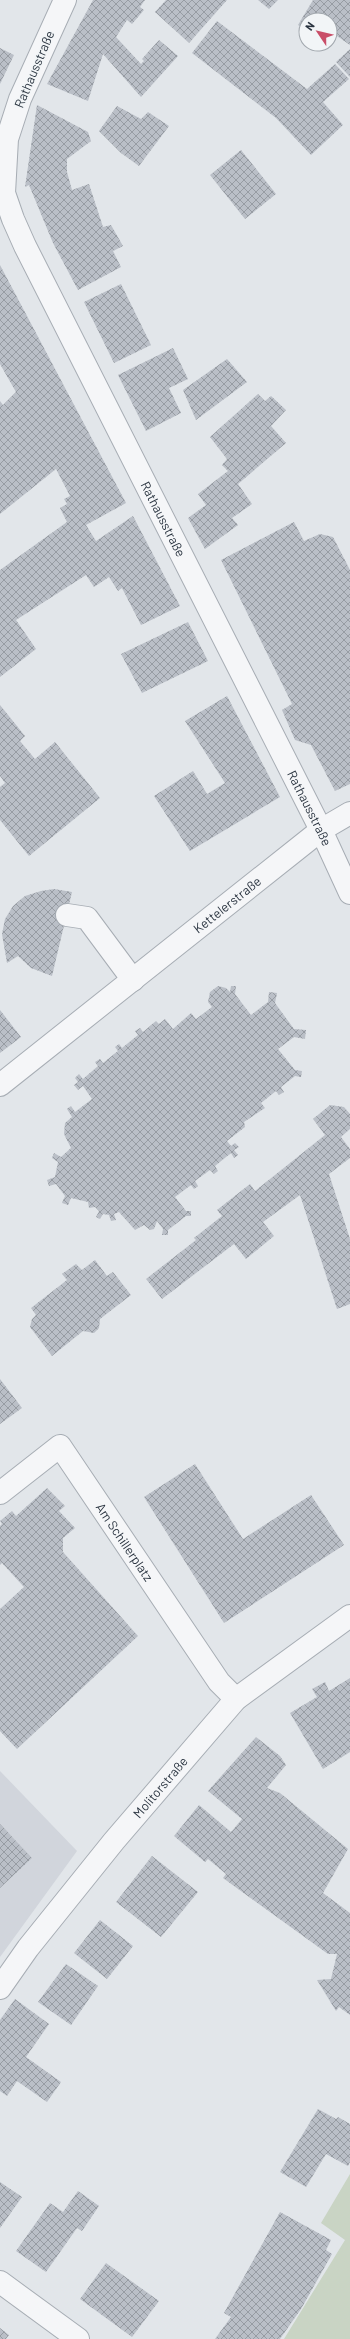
<svg xmlns="http://www.w3.org/2000/svg" width="350" height="2339" font-family="Barlow,sans-serif">
  <style>
    .built { fill: #d1d5dc }
    .green { fill: #c9d4c4 }
    .building { fill: url(#building-cross-hatch) }
    .lines { fill: none; stroke-linecap: round; stroke-linejoin: round }
    .street-casing { stroke: #a7adb4; stroke-width: 24 }
    .street { stroke: #f5f6f8; stroke-width: 22 }
    .labels { text-anchor: middle; stroke-width: 3; stroke-linejoin: round; paint-order: stroke }
    .street-label { font-size: 13px; fill: #2b3541; stroke: #f2f5f7 }
  </style>
  <defs>
    <pattern id="building-cross-hatch" width="8" height="8" patternUnits="userSpaceOnUse"><rect width="8" height="8" fill="#babfc7"/><path d="M0 0l8 8M0 8l8-8" fill="none" stroke="#979ca3"/></pattern>
  </defs>
  <rect width="100%" height="100%" fill="#e2e6ea"/>
  <!-- built -->
  <path class="built" d="M 0,1771 L 77,1851 L 0,1957 Z"/>
  <!-- green -->
  <path class="green" d="M 350,2174 L 350,2339 L 284,2339 L 345,2240 L 321,2223 Z"/>
  <!-- building -->
  <path class="building" d="M 93,0 L 145,0 L 140,7 L 144,10 L 132,24 L 127,20 L 116,37 L 141,64 L 144,61 L 142,59 L 159,40 L 178,56 L 141,97 L 103,54 L 88,101 L 47,84 Z
    M 166,0 L 227,0 L 189,43 L 155,12 Z
    M 258,0 L 278,0 L 269,9 Z
    M 313,0 L 350,0 L 350,45 L 337,36 L 330,47 L 326,44 L 330,44 L 330,20 L 306,20 L 306,30 L 298,25 Z
    M 217,21 L 307,89 L 335,64 L 349,79 L 323,102 L 343,125 L 311,155 L 276,118 L 192,53 Z
    M 0,48 L 14,55 L 0,84 Z
    M 350,49 L 350,77 L 336,62 Z
    M 37,105 L 88,132 L 91,141 L 67,159 L 67,172 L 72,190 L 89,184 L 103,227 L 111,225 L 123,246 L 113,251 L 121,267 L 78,290 L 53,243 L 29,185 L 25,187 Z
    M 117,106 L 141,119 L 148,112 L 169,126 L 139,166 L 121,153 L 99,131 Z
    M 241,150 L 276,194 L 245,219 L 210,175 Z
    M 0,265 L 126,503 L 86,525 L 96,541 L 133,516 L 180,606 L 141,625 L 124,592 L 122,588 L 118,591 L 109,577 L 94,587 L 86,575 L 16,620 L 36,649 L 0,677 L 0,570 L 67,522 L 60,508 L 67,504 L 64,499 L 70,496 L 56,469 L 0,514 L 0,401 L 3,405 L 16,392 L 0,364 Z
    M 121,284 L 151,345 L 114,363 L 84,302 Z
    M 173,348 L 188,379 L 169,388 L 181,413 L 146,431 L 118,375 Z
    M 227,359 L 247,382 L 196,420 L 183,390 Z
    M 258,394 L 265,401 L 271,396 L 286,410 L 271,426 L 286,443 L 238,484 L 252,504 L 232,518 L 238,525 L 205,549 L 188,518 L 206,505 L 198,494 L 228,471 L 222,465 L 227,459 L 210,437 Z
    M 294,522 L 304,541 L 320,534 L 333,537 L 350,570 L 350,784 L 335,791 L 311,745 L 295,740 L 282,710 L 292,704 L 221,560 Z
    M 188,622 L 208,661 L 142,693 L 121,654 Z
    M 227,696 L 280,797 L 190,851 L 154,796 L 193,771 L 207,794 L 225,783 L 185,721 Z
    M 0,705 L 25,736 L 20,741 L 35,759 L 55,742 L 100,798 L 29,856 L 0,820 L 0,787 L 5,783 L 0,776 Z
    M 54,889 L 72,892 L 52,976 L 31,968 L 18,956 L 7,963 L 2,934 L 5,919 L 13,906 L 25,896 L 41,891 Z
    M 218,986 L 226,988 L 230,992 L 231,986 L 236,986 L 235,994 L 251,1015 L 268,1002 L 269,992 L 277,993 L 275,1003 L 294,1029 L 306,1030 L 305,1039 L 294,1037 L 278,1049 L 295,1070 L 302,1071 L 301,1077 L 295,1076 L 281,1087 L 284,1092 L 279,1095 L 276,1091 L 261,1103 L 265,1108 L 244,1122 L 245,1127 L 227,1141 L 231,1146 L 235,1143 L 239,1147 L 234,1150 L 238,1155 L 234,1158 L 231,1153 L 215,1166 L 218,1171 L 214,1174 L 210,1170 L 195,1181 L 198,1186 L 194,1189 L 191,1185 L 175,1197 L 186,1211 L 191,1211 L 191,1216 L 186,1216 L 168,1230 L 168,1235 L 162,1235 L 163,1229 L 157,1221 L 154,1229 L 150,1230 L 144,1225 L 135,1230 L 119,1212 L 114,1214 L 116,1220 L 111,1221 L 109,1215 L 103,1214 L 100,1219 L 96,1217 L 99,1211 L 95,1207 L 89,1208 L 88,1202 L 71,1198 L 68,1205 L 62,1203 L 65,1196 L 56,1184 L 49,1186 L 47,1180 L 55,1177 L 58,1162 L 52,1158 L 54,1153 L 61,1157 L 71,1148 L 64,1134 L 65,1123 L 72,1117 L 67,1109 L 71,1106 L 75,1112 L 92,1099 L 83,1086 L 78,1090 L 74,1085 L 78,1082 L 75,1078 L 79,1074 L 83,1079 L 98,1066 L 95,1062 L 100,1059 L 103,1063 L 118,1051 L 115,1047 L 119,1044 L 122,1048 L 138,1035 L 135,1031 L 140,1028 L 143,1032 L 156,1021 L 159,1024 L 165,1019 L 173,1029 L 191,1013 L 196,1019 L 212,1007 L 208,1002 L 210,992 Z
    M 0,1010 L 21,1037 L 0,1053 Z
    M 330,1105 L 344,1107 L 350,1114 L 350,1129 L 341,1137 L 350,1149 L 350,1158 L 329,1174 L 350,1239 L 350,1304 L 337,1309 L 300,1195 L 263,1222 L 274,1236 L 246,1259 L 234,1244 L 162,1299 L 146,1279 L 196,1240 L 194,1238 L 222,1216 L 217,1210 L 250,1184 L 255,1191 L 325,1135 L 313,1119 Z
    M 95,1260 L 107,1276 L 113,1272 L 131,1295 L 100,1319 L 99,1328 L 94,1333 L 83,1331 L 52,1356 L 30,1327 L 32,1319 L 36,1315 L 31,1308 L 67,1280 L 62,1274 L 76,1264 L 82,1270 Z
    M 0,1379 L 22,1408 L 0,1424 Z
    M 195,1464 L 243,1539 L 311,1495 L 344,1545 L 224,1623 L 144,1497 Z
    M 47,1488 L 65,1506 L 59,1511 L 75,1528 L 63,1538 L 63,1552 L 138,1636 L 17,1749 L 0,1731 L 0,1609 L 24,1587 L 2,1563 L 0,1565 L 0,1526 L 2,1524 L 0,1521 L 12,1511 L 16,1516 Z
    M 350,1678 L 350,1752 L 323,1769 L 290,1713 L 317,1697 L 312,1689 L 325,1682 L 329,1691 Z
    M 256,1737 L 280,1756 L 286,1765 L 267,1788 L 280,1793 L 348,1849 L 323,1893 L 350,1913 L 350,2015 L 339,2007 L 336,2011 L 317,1980 L 331,1979 L 337,1954 L 328,1954 L 223,1878 L 226,1874 L 208,1859 L 205,1862 L 174,1836 L 199,1805 L 231,1832 L 242,1819 L 208,1791 Z
    M 0,1824 L 32,1858 L 0,1888 Z
    M 152,1856 L 198,1892 L 161,1937 L 116,1902 Z
    M 100,1920 L 133,1946 L 107,1979 L 74,1953 Z
    M 66,1964 L 98,1986 L 71,2025 L 38,2002 Z
    M 15,1999 L 49,2024 L 26,2057 L 61,2082 L 47,2102 L 17,2081 L 7,2096 L 0,2091 L 0,2020 Z
    M 318,2109 L 336,2119 L 338,2117 L 350,2124 L 350,2162 L 348,2166 L 326,2154 L 306,2187 L 280,2172 Z
    M 0,2182 L 22,2197 L 0,2228 Z
    M 78,2191 L 99,2206 L 82,2231 L 77,2228 L 46,2272 L 16,2251 L 50,2203 L 63,2212 Z
    M 280,2212 L 331,2240 L 326,2250 L 332,2254 L 301,2309 L 280,2339 L 215,2339 L 231,2317 L 224,2313 Z
    M 106,2263 L 159,2301 L 132,2337 L 80,2299 Z
    M 0,2328 L 9,2335 L 6,2339 L 0,2339 Z"/>
  <g class="lines">
    <defs>
      <g id="street">
        <path id="s1" d="M 65,0 L 20,99 L 7,139 L 4,193 L 13,219 L 25,246 L 321,830 L 350,893"/>
        <path d="M 67,915 L 87,918 L 133,980"/>
        <path id="s2" d="M 0,1085 L 321,830 L 350,813"/>
        <path id="s3" d="M 0,1493 L 60,1446 L 219,1682 L 236,1699"/>
        <path id="s4" d="M 0,1988 L 28,1948 L 114,1841 L 236,1699 L 350,1616"/>
        <path d="M 0,2282 L 78,2339"/>
      </g>
    </defs>
    <!-- street casing -->
    <use href="#street" class="street-casing"/>
    <!-- street -->
    <use href="#street" class="street"/>
  </g>
  <g class="labels">
    <!-- street labels -->
    <g class="street-label">
      <text transform="translate(34 69) rotate(-67)" y="5">Rathausstraße</text>
      <text dy="5" stroke="none"><textPath href="#s1" startOffset="568">Rathausstraße</textPath></text>
      <text dy="5" stroke="none"><textPath href="#s1" startOffset="892">Rathausstraße</textPath></text>
      <text dy="5" stroke="none"><textPath href="#s2" startOffset="290">Kettelerstraße</textPath></text>
      <text dy="5" stroke="none"><textPath href="#s3" startOffset="192">Am Schillerplatz</textPath></text>
      <text dy="5" stroke="none"><textPath href="#s4" startOffset="257">Molitorstraße</textPath></text>
    </g>
  </g>
  <!-- north arrow -->
  <g transform="translate(318 32) rotate(305)"><circle r="19" fill="#f2f5f7" stroke="#a2a8ae"/>
  <path d="M0-3L7 15L0 10L-7 15Z" fill="#c94e68"/>
  <text y="-6" font-size="11" font-weight="bold" text-anchor="middle" fill="#2b3541">N</text>
  </g>
</svg>
